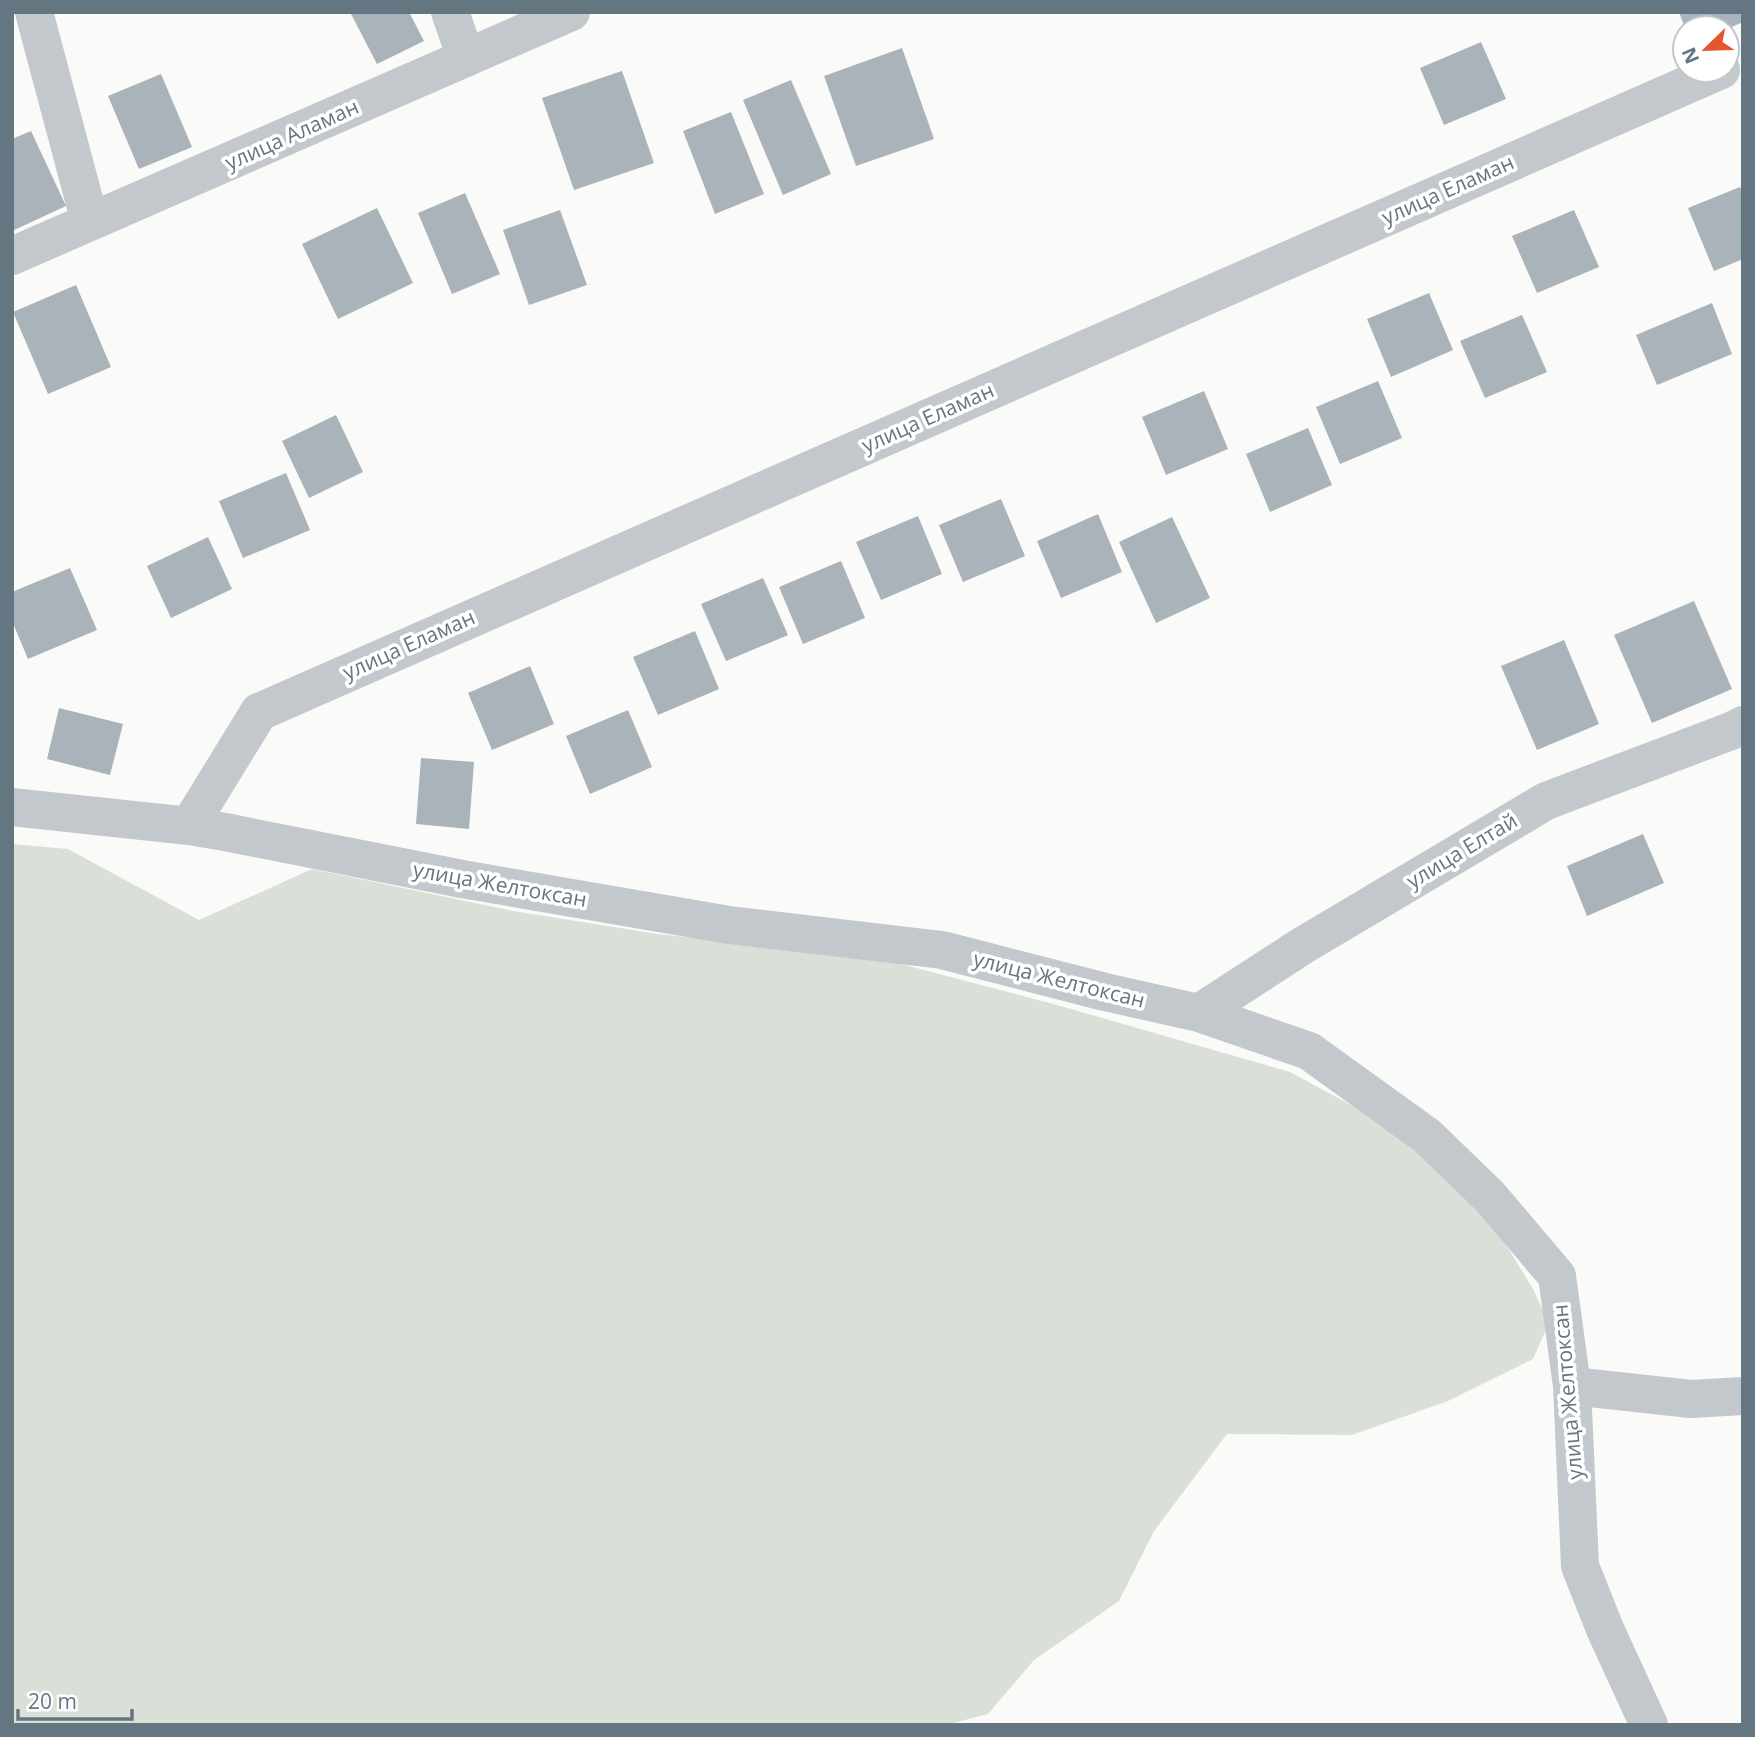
<svg xmlns="http://www.w3.org/2000/svg" width="1755" height="1737" font-family="'Open Sans',sans-serif">
  <style>
    .green { fill: #dadfd7 }
    .building { fill: #aab3b9 }
    .lines { fill: none; stroke-linecap: round; stroke-linejoin: round }
    .minor { stroke: #c3c8cc; stroke-width: 38 }
    .labels { text-anchor: middle; stroke-width: 7; stroke-linejoin: round; paint-order: stroke }
    .street-label { font-size: 21px; fill: #657683; stroke: #fff }
  </style>
  <rect width="100%" height="100%" fill="#fafaf8"/>
  <!-- green -->
  <path class="green" d="M 12,844 L 68,849 L 199,920 L 312,869 L 513,911 L 658,934 L 886,960 L 1057,1005 L 1290,1072 L 1401,1132 L 1490,1219 L 1532,1287 L 1549,1323 L 1533,1359 L 1448,1401 L 1352,1435 L 1227,1434 L 1154,1531 L 1119,1601 L 1034,1660 L 988,1714 L 946,1725 L 12,1725 Z"/>
  <!-- building -->
  <path class="building" d="M 350,12 L 409,12 L 424,41 L 377,64 Z
    M 1679,12 L 1743,12 L 1743,22 L 1727,29 L 1685,28 Z
    M 1481,42 L 1506,99 L 1444,125 L 1420,68 Z
    M 902,48 L 934,139 L 856,166 L 824,76 Z
    M 622,71 L 654,163 L 574,190 L 542,98 Z
    M 161,74 L 192,147 L 139,169 L 108,96 Z
    M 791,80 L 831,174 L 783,195 L 743,100 Z
    M 731,112 L 764,194 L 715,214 L 683,131 Z
    M 31,131 L 66,206 L 12,231 L 12,139 Z
    M 1740,187 L 1743,193 L 1743,259 L 1714,271 L 1688,208 Z
    M 465,193 L 500,274 L 452,294 L 418,213 Z
    M 377,208 L 413,283 L 338,319 L 302,244 Z
    M 560,210 L 587,285 L 529,305 L 503,230 Z
    M 1574,210 L 1599,267 L 1537,293 L 1512,236 Z
    M 76,285 L 111,367 L 48,394 L 13,312 Z
    M 1429,293 L 1453,350 L 1391,377 L 1367,319 Z
    M 1712,303 L 1732,354 L 1657,385 L 1636,335 Z
    M 1522,315 L 1547,372 L 1485,398 L 1460,341 Z
    M 1378,381 L 1402,438 L 1340,464 L 1316,407 Z
    M 1204,391 L 1228,449 L 1166,475 L 1142,417 Z
    M 336,415 L 363,472 L 309,498 L 282,441 Z
    M 1308,428 L 1332,485 L 1270,512 L 1246,454 Z
    M 286,473 L 310,530 L 243,558 L 219,501 Z
    M 1001,499 L 1025,556 L 963,582 L 939,525 Z
    M 1098,514 L 1122,572 L 1061,598 L 1037,541 Z
    M 918,516 L 942,574 L 881,600 L 856,542 Z
    M 1172,517 L 1210,598 L 1156,623 L 1119,542 Z
    M 208,537 L 232,589 L 171,618 L 147,566 Z
    M 841,561 L 865,618 L 803,644 L 779,587 Z
    M 70,568 L 97,630 L 28,659 L 12,621 L 12,592 Z
    M 763,578 L 788,635 L 726,661 L 701,604 Z
    M 1694,601 L 1732,689 L 1652,723 L 1614,635 Z
    M 695,631 L 719,689 L 658,715 L 633,657 Z
    M 1564,640 L 1599,724 L 1537,750 L 1501,666 Z
    M 530,666 L 554,724 L 492,750 L 468,693 Z
    M 59,708 L 123,724 L 110,775 L 47,759 Z
    M 628,710 L 652,767 L 590,794 L 566,736 Z
    M 421,758 L 474,762 L 469,829 L 416,824 Z
    M 1643,834 L 1664,883 L 1587,916 L 1567,866 Z"/>
  <g class="lines">
    <!-- minor -->
    <path class="minor" d="M 34,12 L 90,222
      M 450,12 L 466,58
      M 12,256 L 571,12
      M 12,807 L 189,826 L 225,832 L 462,879 L 729,925 L 942,950 L 1105,992 L 1199,1013 L 1309,1051 L 1427,1136 L 1490,1197 L 1557,1276 L 1572,1386 L 1580,1566 L 1605,1629 L 1649,1725
      M 189,826 L 259,712 L 1721,70
      M 1199,1013 L 1302,946 L 1546,801 L 1731,731 L 1743,725
      M 1572,1386 L 1691,1399 L 1743,1396"/>
  </g>
  <g class="labels">
    <!-- street labels -->
    <g class="street-label">
      <text transform="translate(292 135) rotate(-24)" y="7">улица Аламан</text>
      <text transform="translate(1448 190) rotate(-24)" y="7">улица Еламан</text>
      <text transform="translate(928 418) rotate(-24)" y="7">улица Еламан</text>
      <text transform="translate(409 645) rotate(-24)" y="7">улица Еламан</text>
      <text transform="translate(1462 851) rotate(-31)" y="7">улица Елтай</text>
      <text transform="translate(500 885) rotate(10)" y="7">улица Желтоксан</text>
      <text transform="translate(1059 980) rotate(14)" y="7">улица Желтоксан</text>
      <text transform="translate(1568 1392) rotate(-95)" y="7">улица Желтоксан</text>
    </g>
  </g>
  <!-- border -->
  <rect width="1755" height="1737" fill="none" stroke="#657683" stroke-width="28"/>
  <!-- north arrow -->
  <g transform="translate(1706 49) rotate(247)"><circle r="33" fill="#ffffff" stroke="#c1c8cd" stroke-width="2"/>
  <path d="M0-5L12 26L0 18L-12 26Z" fill="#e4572e"/>
  <text y="-10" font-size="19" font-weight="bold" text-anchor="middle" fill="#657683">N</text>
  </g>
  <!-- scale -->
  <path d="M18 1709v10h114v-10" fill="none" stroke="#657683" stroke-width="3.5"/>
  <text x="28" y="1709" font-size="21" fill="#657683" stroke="#ffffff" stroke-width="5" paint-order="stroke">20 m</text>
</svg>
